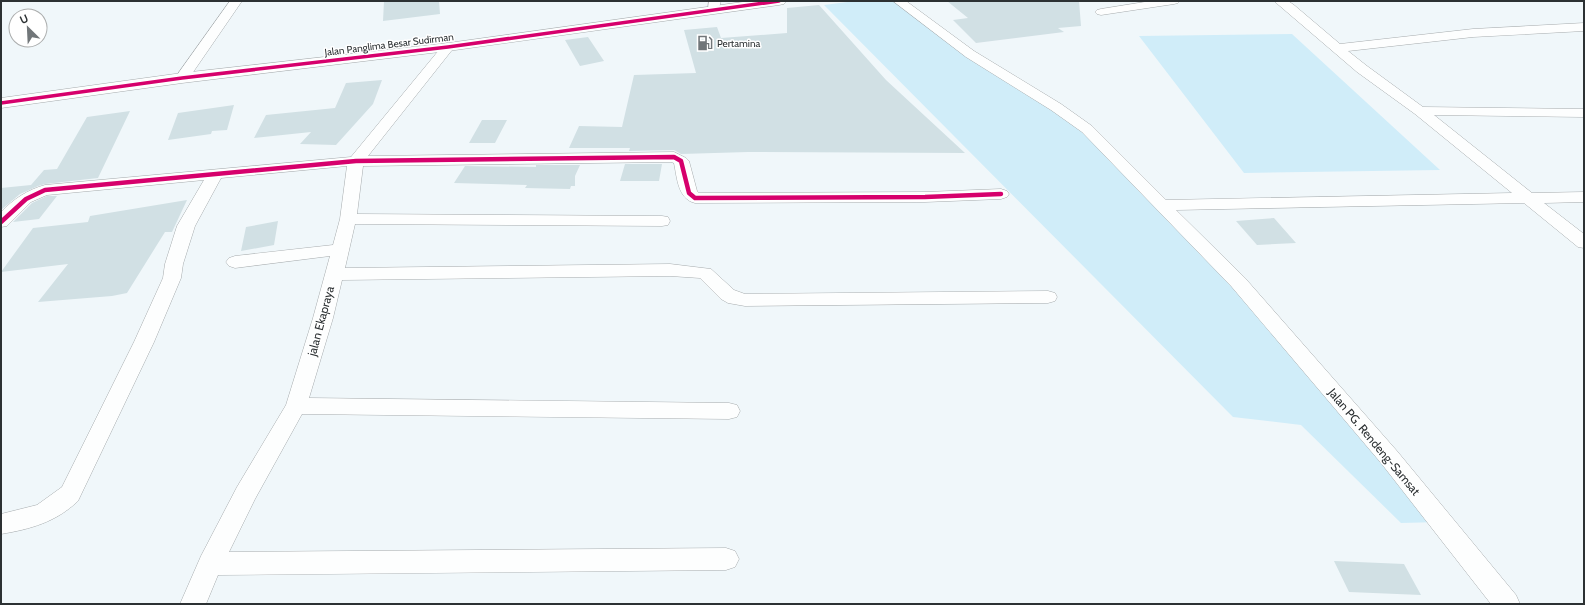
<svg xmlns="http://www.w3.org/2000/svg" width="1585" height="605" font-family="Cabin,sans-serif">
  <style>
    .green { fill: #d0edf9 }
    .building { fill: #d1e0e4 }
    .lines { fill: none; stroke-linecap: round; stroke-linejoin: round }
    .minor-casing { stroke: #a6abad; stroke-width: 1 }
    .secondary-casing { stroke: #a6abad; stroke-width: 1 }
    .minor { fill: #fdfefe; fill-rule: evenodd }
    .secondary { fill: #fdfefe; fill-rule: evenodd }
    .cycleway-far1-casing { stroke: #fff; stroke-width: 5 }
    .cycleway-casing { stroke: #fff; stroke-width: 7 }
    .cycleway-far1 { stroke: #d6006c; stroke-width: 3.5 }
    .cycleway { stroke: #d6006c; stroke-width: 4.5 }
    .labels { text-anchor: middle; stroke-width: 3; stroke-linejoin: round; paint-order: stroke }
    .far-poi-label { font-size: 10px; fill: #2c3133; stroke: #fff; text-anchor: start }
    .far-street-label { font-size: 10px; fill: #2c3133; stroke: #fff }
    .street-label { font-size: 12px; fill: #2c3133; stroke: #fff }
  </style>
  <rect width="100%" height="100%" fill="#f0f7fa"/>
  <!-- green -->
  <path class="green" d="M 855,1 L 899,1 L 1056,107 L 1164,205 L 1441,522 L 1401,523 L 1301,425 L 1233,417 L 824,5 Z
    M 1292,34 L 1440,170 L 1244,173 L 1139,36 Z"/>
  <!-- building -->
  <path class="building" d="M 384,1 L 439,1 L 440,14 L 383,21 Z
    M 947,1 L 1079,1 L 1081,26 L 1058,28 L 1064,32 L 976,43 L 953,20 L 968,18 Z
    M 819,5 L 886,80 L 965,153 L 748,152 L 681,154 L 674,150 L 629,151 L 630,148 L 569,148 L 579,126 L 622,127 L 634,75 L 696,73 L 684,30 L 717,27 L 721,38 L 787,33 L 787,8 Z
    M 588,37 L 604,61 L 580,66 L 565,40 Z
    M 382,80 L 373,104 L 336,145 L 300,144 L 311,132 L 254,138 L 266,115 L 335,108 L 346,83 Z
    M 234,105 L 227,130 L 212,131 L 211,134 L 168,140 L 178,113 Z
    M 130,111 L 98,178 L 45,184 L 38,186 L 20,194 L 1,210 L 1,188 L 31,185 L 44,170 L 57,169 L 87,117 Z
    M 482,120 L 507,120 L 495,143 L 469,143 Z
    M 625,164 L 662,164 L 659,181 L 620,181 Z
    M 536,165 L 580,165 L 575,176 L 575,186 L 571,186 L 570,189 L 525,188 L 527,185 L 454,183 L 465,166 L 536,167 Z
    M 47,196 L 57,196 L 39,219 L 13,222 L 32,203 Z
    M 187,200 L 172,232 L 165,232 L 127,293 L 112,296 L 38,302 L 68,264 L 1,272 L 33,228 L 88,222 L 90,216 Z
    M 1274,218 L 1296,243 L 1257,245 L 1236,221 Z
    M 278,221 L 274,245 L 241,251 L 246,227 Z
    M 1334,561 L 1404,564 L 1421,595 L 1349,592 Z"/>
  <g class="lines">
    <defs>
      <path id="minor" d="M 230,1 L 242,1 L 187,81 L 177,81 L 175,78 Z
        M 709,1 L 721,1 L 718,11 L 710,11 L 708,9 Z
        M 893,1 L 906,1 L 974,51 L 1061,104 L 1092,126 L 1166,200 L 1512,193 L 1415,114 L 1357,72 L 1274,1 L 1288,1 L 1294,5 L 1340,44 L 1473,29 L 1584,23 L 1584,31 L 1473,37 L 1348,51 L 1367,66 L 1423,107 L 1584,109 L 1584,117 L 1434,115 L 1532,193 L 1584,192 L 1584,202 L 1544,203 L 1584,234 L 1584,248 L 1578,247 L 1524,203 L 1176,210 L 1245,278 L 1397,451 L 1516,595 L 1520,604 L 1491,604 L 1381,463 L 1231,286 L 1082,132 L 1051,110 L 966,57 Z
        M 1151,1 L 1180,1 L 1178,3 L 1174,4 L 1101,15 L 1097,14 L 1095,12 L 1097,10 L 1101,9 Z
        M 448,43 L 452,44 L 454,47 L 452,50 L 368,156 L 674,152 L 686,158 L 689,161 L 697,191 L 699,193 L 925,192 L 1001,189 L 1007,191 L 1009,194 L 1007,197 L 1001,199 L 925,202 L 695,203 C 678,199 677,178 674,163 L 671,162 L 363,166 L 357,214 L 662,216 L 668,217 L 670,221 L 668,225 L 662,226 L 355,224 L 345,268 L 670,264 L 711,269 L 734,290 L 745,294 L 1048,291 L 1055,293 L 1057,297 L 1055,301 L 1048,303 L 745,306 L 728,303 L 721,299 L 700,278 L 670,276 L 342,280 L 333,318 L 309,398 L 729,403 L 737,405 L 740,411 L 737,417 L 729,419 L 302,414 L 255,499 L 229,552 L 726,548 L 735,551 L 739,559 L 735,567 L 726,570 L 218,575 L 206,604 L 180,604 L 201,556 L 237,487 L 286,405 L 313,318 L 330,256 L 235,268 L 229,266 L 226,262 L 229,258 L 235,256 L 333,245 L 340,219 L 347,166 L 221,178 L 195,226 L 183,264 L 181,278 L 154,342 L 78,501 C 56,522 31,529 1,534 L 1,514 L 37,505 L 62,487 L 134,342 L 163,278 L 165,264 L 177,226 L 204,180 L 47,195 L 31,202 L 7,226 L 1,227 L 1,212 C 14,199 27,190 45,185 L 351,157 L 444,44 Z"/>
      <path id="secondary" d="M 750,1 L 786,1 L 784,4 L 779,5 L 448,51 L 182,83 L 1,108 L 1,98 L 182,73 L 448,43 Z"/>
    </defs>
    <!-- minor casing -->
    <use href="#minor" class="minor-casing"/>
    <!-- secondary casing -->
    <use href="#secondary" class="secondary-casing"/>
    <!-- minor -->
    <use href="#minor" class="minor"/>
    <!-- secondary -->
    <use href="#secondary" class="secondary"/>
    <defs>
      <path id="cycleway-far1" d="M 1,103 L 182,78 L 448,47 L 779,1"/>
      <path id="cycleway" d="M 1,222 L 26,199 L 45,190 L 356,161 L 674,157 L 681,161 L 689,193 L 695,198 L 925,197 L 1001,194"/>
    </defs>
    <!-- cycleway-far1 casing -->
    <use href="#cycleway-far1" class="cycleway-far1-casing"/>
    <!-- cycleway casing -->
    <use href="#cycleway" class="cycleway-casing"/>
    <!-- cycleway-far1 -->
    <use href="#cycleway-far1" class="cycleway-far1"/>
    <!-- cycleway -->
    <use href="#cycleway" class="cycleway"/>
  </g>
  <!-- icons -->
  <defs>
    <symbol id="fuel-bare" viewBox="-9 -9 18 18"><path d="M-5.5-6h7V0h2V4h1.3V-2.5L3-4.5l.8-.8L6-3V5H2.5V1h-1V6h-7ZM-4.2-4.7v3.2H.2V-4.7Z" fill="#717679" stroke="#fff" stroke-width="2.5" paint-order="stroke"/></symbol>
  </defs>
  <g fill-rule="evenodd">
    <use href="#fuel-bare" x="694" y="32" width="22" height="22"/>
  </g>
  <g class="labels">
    <!-- far-poi labels -->
    <g class="far-poi-label">
      <text x="717" y="47">Pertamina</text>
    </g>
    <!-- far-street labels -->
    <g class="far-street-label">
      <text transform="translate(389 44) rotate(-7)" y="4">Jalan Panglima Besar Sudirman</text>
    </g>
    <!-- street labels -->
    <g class="street-label">
      <text transform="translate(321 321) rotate(-75)" y="4">jalan Ekapraya</text>
      <text transform="translate(1374 442) rotate(50)" y="4">Jalan PG. Rendeng-Samsat</text>
    </g>
  </g>
  <!-- border -->
  <rect width="1585" height="605" fill="none" stroke="#2c3133" stroke-width="4"/>
  <!-- north arrow -->
  <g transform="translate(28 28) rotate(336)"><circle r="19" fill="#ffffff" stroke="#abadad"/>
  <path d="M0-3L7 15L0 10L-7 15Z" fill="#717679"/>
  <text y="-6" font-size="11" font-weight="bold" text-anchor="middle" fill="#2c3133">U</text>
  </g>
</svg>
